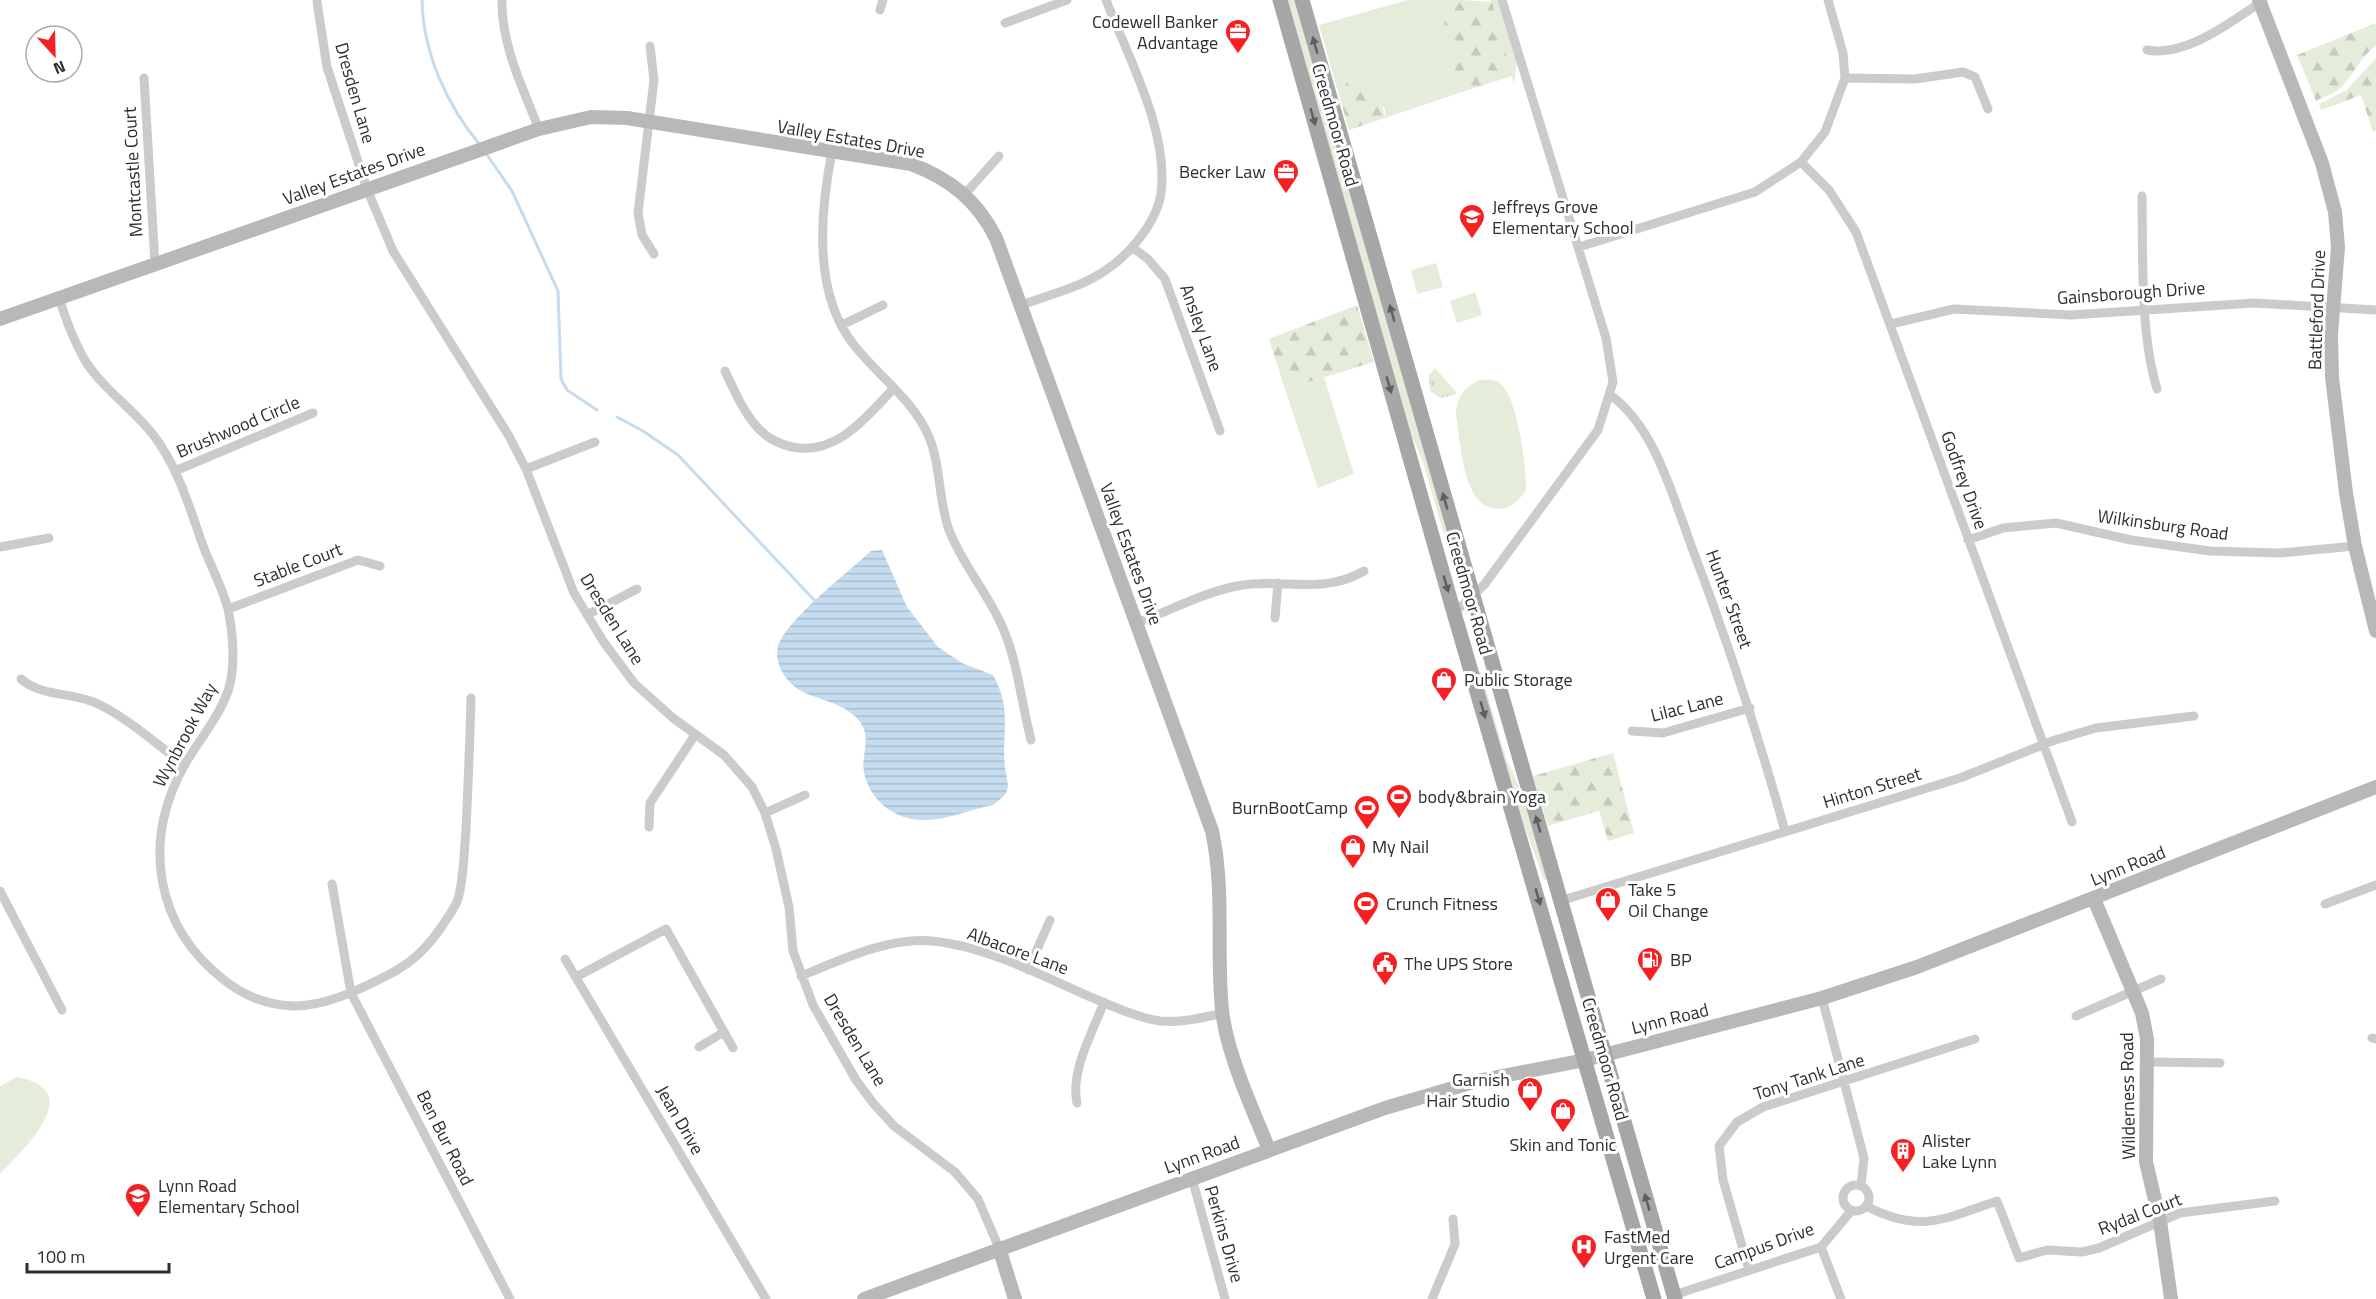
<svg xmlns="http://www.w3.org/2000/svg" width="2376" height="1299" font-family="'Titillium Web',sans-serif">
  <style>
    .grass { fill: #e3edda }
    .forest { fill: url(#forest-firs) }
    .park { fill: url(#park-tufts) }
    .water { fill: url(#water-rules) }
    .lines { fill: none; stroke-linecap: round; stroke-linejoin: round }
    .stream { stroke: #c5dcef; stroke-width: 3 }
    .street { stroke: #cbcbcb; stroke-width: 9 }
    .secondary { stroke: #b8b8b8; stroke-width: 14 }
    .primary { stroke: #a6a6a6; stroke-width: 15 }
    .oneway { fill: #5e5e5e }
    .labels { text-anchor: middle; stroke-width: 6; stroke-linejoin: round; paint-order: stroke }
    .poi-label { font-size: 18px; fill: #2e2e2e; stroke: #fff; text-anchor: start }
    .street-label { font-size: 18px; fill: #2e2e2e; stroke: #fff }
  </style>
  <defs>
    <pattern id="forest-firs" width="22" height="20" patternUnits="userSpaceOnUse" patternTransform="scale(1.5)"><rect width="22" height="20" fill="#e3edda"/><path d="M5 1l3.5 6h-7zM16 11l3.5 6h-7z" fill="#c3ccbb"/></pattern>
    <pattern id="park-tufts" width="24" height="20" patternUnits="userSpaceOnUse" patternTransform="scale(1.5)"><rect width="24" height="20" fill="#e3edda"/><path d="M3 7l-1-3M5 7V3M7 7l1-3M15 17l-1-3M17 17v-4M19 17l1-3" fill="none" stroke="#c3ccbb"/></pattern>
    <pattern id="water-rules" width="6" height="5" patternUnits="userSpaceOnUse" patternTransform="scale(1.5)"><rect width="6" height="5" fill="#c5dcef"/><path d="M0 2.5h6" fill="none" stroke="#aabdcd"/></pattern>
  </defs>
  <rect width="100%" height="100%" fill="#fff"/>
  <!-- grass -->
  <path class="grass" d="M 1286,0 L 1295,0 L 1451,547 L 1448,548 L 1423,462 L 1405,420 Z
    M 1408,0 L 1461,0 L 1444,23 C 1446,44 1452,77 1471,89 L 1385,118 L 1385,109 L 1352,73 L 1349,81 L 1338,92 L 1319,25 Z
    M 1490,0 L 1498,0 L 1517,61 L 1514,84 Z
    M 1436,263 L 1443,287 L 1417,294 L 1411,270 Z
    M 1475,292 L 1482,315 L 1457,323 L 1450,301 Z
    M 1324,377 L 1354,474 L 1318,488 L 1285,389 Z
    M 1479,380 C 1485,380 1492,379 1498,382 C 1517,391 1527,469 1526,490 C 1520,499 1512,508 1500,509 C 1462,511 1461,442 1456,415 C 1457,397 1463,388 1479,380 Z
    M 1478,672 L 1481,672 L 1506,758 L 1523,795 L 1547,879 L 1544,880 L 1520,814 Z
    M 17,1077 C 88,1090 24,1148 0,1174 L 0,1086 Z"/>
  <!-- forest -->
  <path class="forest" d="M 1461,0 L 1492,2 L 1512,76 L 1471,89 C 1452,78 1446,44 1444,23 Z
    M 2376,23 L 2376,46 C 2358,58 2354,77 2338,90 C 2332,95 2323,97 2316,101 L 2297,55 Z
    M 2376,58 L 2376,131 L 2373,132 L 2361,95 L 2321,110 L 2319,104 L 2347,90 Z
    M 1352,73 L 1364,73 L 1380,95 L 1385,118 L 1349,130 L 1338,92 L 1349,81 Z
    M 1357,305 L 1374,362 L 1285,389 L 1269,339 Z
    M 1613,753 L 1634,833 L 1608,841 L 1599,811 L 1548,826 L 1533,776 Z"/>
  <!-- park -->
  <path class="park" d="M 1435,368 L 1456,392 L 1455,395 L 1440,398 L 1430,391 L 1429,375 Z"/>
  <!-- water -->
  <path class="water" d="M 882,550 L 907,607 L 938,647 L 962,663 L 993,675 C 1013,711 1001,732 1005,768 C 1006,774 1008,781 1008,787 C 1007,795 999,800 993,805 C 972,809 947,820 926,820 C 895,821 870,801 864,772 C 861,757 870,741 863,727 C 853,706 824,701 805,693 C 787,685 770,661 780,641 C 796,612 846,574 871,551 Z"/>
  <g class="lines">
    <!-- stream -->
    <path class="stream" d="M 422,0 C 423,53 447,106 481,146
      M 485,152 L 512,191 L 558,291 L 561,379 L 567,390 L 597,410
      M 617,417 L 643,431 L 678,455 L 816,602"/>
    <!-- street -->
    <path class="street" d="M 502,0 C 501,44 523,89 539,129
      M 317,2 L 327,67 L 367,189 L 393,251 L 509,436 L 526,469 L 574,593 L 603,641 L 634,683 L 673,718 L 724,755 L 752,787 L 765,813 L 776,849 L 789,907 L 793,951 L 813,1005 L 856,1080 L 873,1103 L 894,1126 L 955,1172 L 978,1199 L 999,1248
      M 880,10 L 883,0
      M 1005,23 L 1067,0
      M 650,46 L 654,80 L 638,213 L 642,235 L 654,254
      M 2147,50 C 2187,57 2230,22 2263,1
      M 144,78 L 155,264
      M 1845,78 L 1915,79 L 1963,72 L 1975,77 L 1988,109
      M 832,152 C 820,212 813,294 854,345 C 878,376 913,399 929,437 C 941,466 938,499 949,530 C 962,564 987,592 1002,626 C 1018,662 1021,702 1031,740
      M 1801,162 L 1829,190 L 1856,232 L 2072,822
      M 965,194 L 999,156
      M 2142,196 C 2143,256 2140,333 2157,389
      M 1132,247 L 1148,259 L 1165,279 L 1220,431
      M 1579,247 L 1755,192 L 1801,162 L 1825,132 L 1845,78 L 1843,53 L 1828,0
      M 59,298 C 66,320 74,342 86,362 C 106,393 141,414 161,446 C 182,478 192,516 205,551 C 213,570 223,590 228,609 C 233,633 236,667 228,691 C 218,719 198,741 184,766 C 142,842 155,926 224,980 C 281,1024 330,1005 388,975 C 414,962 430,945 446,920 C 450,914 456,906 458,899 C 464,877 464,852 466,830 C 468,786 470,742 471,698
      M 1021,305 C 1049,295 1082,287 1106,270 C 1130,254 1157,222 1161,193 C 1169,131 1128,57 1106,0
      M 1891,324 L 1954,309 L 2071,315 L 2254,303 L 2376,310
      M 842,325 L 883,305
      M 725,371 C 734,390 743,411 757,427 C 766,437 778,444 792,447 C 837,456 866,417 894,388
      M 1610,395 C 1654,425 1673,497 1691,545 C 1727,639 1758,734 1785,831
      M 526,469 L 595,442
      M 175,471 L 313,413
      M 1968,540 L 2003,528 L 2056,523 L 2131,540 L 2210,551 L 2280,553 L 2355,546
      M 0,547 L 49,538
      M 228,609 L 358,560 L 380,566
      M 1454,613 L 1484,585 L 1598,430 L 1613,382 L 1606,338 L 1502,0
      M 587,615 L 637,589
      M 1275,618 L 1278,583
      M 1137,623 C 1168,611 1205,592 1237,586 C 1282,577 1321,596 1364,571
      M 21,679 C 42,697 72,692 96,703 C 128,718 156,744 185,765
      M 1632,731 L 1663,733 L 1750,708
      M 765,813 L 805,795
      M 649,827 L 650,803 L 695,735
      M 332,884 L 351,993 L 510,1299
      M 0,891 L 62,1010
      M 1560,901 L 1960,778 L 2055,740 L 2096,728 L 2194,716
      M 2325,904 L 2376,885
      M 565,959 L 766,1299
      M 1028,970 L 1050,920
      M 801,976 C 841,960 888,937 932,941 C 986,946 1045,977 1095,999 C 1115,1007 1138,1018 1160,1021 C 1181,1023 1202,1018 1223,1013
      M 576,977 L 666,929 L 733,1048
      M 1822,998 L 1864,1158 L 1861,1186
      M 2076,1016 L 2161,979
      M 2372,1038 L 2376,1039
      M 699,1047 L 724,1032
      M 2148,1062 L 2220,1063
      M 1077,1103 C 1070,1071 1093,1032 1104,1002
      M 1192,1178 L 1225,1299
      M1843 1198a13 13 0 1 1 26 0a13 13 0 1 1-26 0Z
      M 1866,1206 C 1920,1234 1944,1219 1997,1201 L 2019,1258 L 2047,1250 L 2082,1252 L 2099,1248 L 2180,1213 L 2275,1201
      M 1821,1247 L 1841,1299
      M 1749,1270 L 1723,1180 L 1719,1146 L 1737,1122 L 1763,1107 L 1975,1039
      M 1674,1295 L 1821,1247 L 1852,1210
      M 1432,1299 L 1455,1244 L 1453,1219"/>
    <!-- secondary -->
    <path class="secondary" d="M 2259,0 L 2322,163 L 2335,212 L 2338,247 L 2331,335 L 2332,377 L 2346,493 L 2355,546 L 2376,631
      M 0,319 L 539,129 L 591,117 L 627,118 L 911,164 C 950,179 977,200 996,238 L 1212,831 C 1225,890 1216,951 1222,1010 C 1227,1055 1252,1107 1269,1150
      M 2094,899 L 2142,1013 L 2147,1039 L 2146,1162 L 2160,1221 L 2171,1299
      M 999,1248 L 1015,1299
      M 864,1299 L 1385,1108 L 1477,1081 L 1585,1060 L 1822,998 L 1917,967 L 2376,787"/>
    <!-- primary -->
    <path class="primary" d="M 1280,0 L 1454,613 L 1654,1299
      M 1302,0 L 1675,1299"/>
  </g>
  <!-- one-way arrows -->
  <defs><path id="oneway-solid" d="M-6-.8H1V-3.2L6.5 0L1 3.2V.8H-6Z" transform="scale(1.5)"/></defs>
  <g class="oneway">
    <use href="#oneway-solid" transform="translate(1315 45) rotate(-106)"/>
    <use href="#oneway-solid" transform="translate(1313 117) rotate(74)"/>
    <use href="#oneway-solid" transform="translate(1392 313) rotate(-106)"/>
    <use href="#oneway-solid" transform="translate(1389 385) rotate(74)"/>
    <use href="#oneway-solid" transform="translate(1445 501) rotate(-106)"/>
    <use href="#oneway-solid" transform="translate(1446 584) rotate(74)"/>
    <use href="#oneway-solid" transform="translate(1483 710) rotate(74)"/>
    <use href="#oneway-solid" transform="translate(1538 824) rotate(-106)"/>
    <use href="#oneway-solid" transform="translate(1538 897) rotate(74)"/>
    <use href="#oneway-solid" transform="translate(1647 1202) rotate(-106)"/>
  </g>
  <!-- icons -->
  <defs>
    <symbol id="office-pin" viewBox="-11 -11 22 30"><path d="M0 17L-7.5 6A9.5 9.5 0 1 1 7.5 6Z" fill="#f62022" stroke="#fff"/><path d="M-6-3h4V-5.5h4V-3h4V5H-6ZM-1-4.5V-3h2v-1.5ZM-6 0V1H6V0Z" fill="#fff"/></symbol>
    <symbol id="school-pin" viewBox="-11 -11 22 30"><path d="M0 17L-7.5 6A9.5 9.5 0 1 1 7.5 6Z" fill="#f62022" stroke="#fff"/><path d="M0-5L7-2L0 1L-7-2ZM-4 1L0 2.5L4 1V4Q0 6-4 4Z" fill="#fff"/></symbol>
    <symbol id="shop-pin" viewBox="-11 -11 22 30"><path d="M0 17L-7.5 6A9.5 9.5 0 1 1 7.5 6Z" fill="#f62022" stroke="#fff"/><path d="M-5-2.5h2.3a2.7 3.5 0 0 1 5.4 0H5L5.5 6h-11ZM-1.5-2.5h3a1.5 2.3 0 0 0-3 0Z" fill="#fff"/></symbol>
    <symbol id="stadium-pin" viewBox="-11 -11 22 30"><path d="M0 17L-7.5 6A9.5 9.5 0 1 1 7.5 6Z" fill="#f62022" stroke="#fff"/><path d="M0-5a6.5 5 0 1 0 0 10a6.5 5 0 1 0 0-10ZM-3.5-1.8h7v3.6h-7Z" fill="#fff"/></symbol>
    <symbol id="fuel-pin" viewBox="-11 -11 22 30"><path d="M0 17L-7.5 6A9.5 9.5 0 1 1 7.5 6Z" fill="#f62022" stroke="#fff"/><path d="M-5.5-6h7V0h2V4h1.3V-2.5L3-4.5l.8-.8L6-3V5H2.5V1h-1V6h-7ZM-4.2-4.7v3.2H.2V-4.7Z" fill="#fff"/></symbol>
    <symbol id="civic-pin" viewBox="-11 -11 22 30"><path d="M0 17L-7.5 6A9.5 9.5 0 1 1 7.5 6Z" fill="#f62022" stroke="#fff"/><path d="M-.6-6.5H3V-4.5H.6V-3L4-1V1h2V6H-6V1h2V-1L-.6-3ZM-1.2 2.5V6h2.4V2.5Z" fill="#fff"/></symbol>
    <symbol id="building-pin" viewBox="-11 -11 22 30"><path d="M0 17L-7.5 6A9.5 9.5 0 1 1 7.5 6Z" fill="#f62022" stroke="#fff"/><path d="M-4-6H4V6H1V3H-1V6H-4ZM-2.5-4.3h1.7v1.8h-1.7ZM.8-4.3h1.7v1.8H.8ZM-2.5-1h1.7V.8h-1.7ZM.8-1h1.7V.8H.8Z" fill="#fff"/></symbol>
    <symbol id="hospital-pin" viewBox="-11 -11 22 30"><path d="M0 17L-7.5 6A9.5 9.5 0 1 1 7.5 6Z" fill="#f62022" stroke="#fff"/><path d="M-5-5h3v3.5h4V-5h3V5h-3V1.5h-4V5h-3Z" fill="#fff"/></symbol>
  </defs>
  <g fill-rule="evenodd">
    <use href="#office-pin" x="1223" y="17" width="30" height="40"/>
    <use href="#office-pin" x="1271" y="157" width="30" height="40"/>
    <use href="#school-pin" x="1457" y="202" width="30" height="40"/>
    <use href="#shop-pin" x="1429" y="665" width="30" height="40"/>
    <use href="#stadium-pin" x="1384" y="782" width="30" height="40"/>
    <use href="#stadium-pin" x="1352" y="793" width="30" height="40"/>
    <use href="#shop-pin" x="1338" y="832" width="30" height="40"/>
    <use href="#shop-pin" x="1593" y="885" width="30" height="40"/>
    <use href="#stadium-pin" x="1351" y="889" width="30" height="40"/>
    <use href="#fuel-pin" x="1635" y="945" width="30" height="40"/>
    <use href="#civic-pin" x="1370" y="949" width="30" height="40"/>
    <use href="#shop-pin" x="1515" y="1075" width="30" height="40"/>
    <use href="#shop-pin" x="1548" y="1096" width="30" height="40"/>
    <use href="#building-pin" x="1888" y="1136" width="30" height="40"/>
    <use href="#school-pin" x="123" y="1181" width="30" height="40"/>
    <use href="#hospital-pin" x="1569" y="1232" width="30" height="40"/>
  </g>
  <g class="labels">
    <!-- poi labels -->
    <g class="poi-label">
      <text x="1218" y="28" text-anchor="end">Codewell Banker<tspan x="1218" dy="21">Advantage</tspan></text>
      <text x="1266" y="178" text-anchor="end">Becker Law</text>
      <text x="1492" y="213">Jeffreys Grove<tspan x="1492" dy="21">Elementary School</tspan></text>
      <text x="1464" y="686">Public Storage</text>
      <text x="1418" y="803">body&amp;brain Yoga</text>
      <text x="1348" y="814" text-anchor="end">BurnBootCamp</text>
      <text x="1372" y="853">My Nail</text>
      <text x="1628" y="896">Take 5<tspan x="1628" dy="21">Oil Change</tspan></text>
      <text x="1386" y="910">Crunch Fitness</text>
      <text x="1670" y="966">BP</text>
      <text x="1404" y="970">The UPS Store</text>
      <text x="1510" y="1086" text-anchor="end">Garnish<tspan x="1510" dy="21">Hair Studio</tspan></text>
      <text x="1922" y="1147">Alister<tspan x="1922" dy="21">Lake Lynn</tspan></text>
      <text x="1563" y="1151" text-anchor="middle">Skin and Tonic</text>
      <text x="158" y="1192">Lynn Road<tspan x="158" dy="21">Elementary School</tspan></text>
      <text x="1604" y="1243">FastMed<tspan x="1604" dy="21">Urgent Care</tspan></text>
    </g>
    <!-- street labels -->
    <g class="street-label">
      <text transform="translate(355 93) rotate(74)" y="6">Dresden Lane</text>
      <text transform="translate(1335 125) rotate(74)" y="6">Creedmoor Road</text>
      <text transform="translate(851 139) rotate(10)" y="6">Valley Estates Drive</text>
      <text transform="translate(133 172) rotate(-93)" y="6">Montcastle Court</text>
      <text transform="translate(354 174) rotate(-20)" y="6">Valley Estates Drive</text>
      <text transform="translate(2131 293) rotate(-4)" y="6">Gainsborough Drive</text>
      <text transform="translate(2317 310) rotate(-88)" y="6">Battleford Drive</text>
      <text transform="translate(1201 328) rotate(70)" y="6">Ansley Lane</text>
      <text transform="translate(238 427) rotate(-23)" y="6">Brushwood Circle</text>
      <text transform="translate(1964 480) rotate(70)" y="6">Godfrey Drive</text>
      <text transform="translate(2163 525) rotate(8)" y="6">Wilkinsburg Road</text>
      <text transform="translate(1131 554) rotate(70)" y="6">Valley Estates Drive</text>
      <text transform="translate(298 565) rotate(-21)" y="6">Stable Court</text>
      <text transform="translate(1469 593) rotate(74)" y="6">Creedmoor Road</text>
      <text transform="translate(1729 599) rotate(70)" y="6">Hunter Street</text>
      <text transform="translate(612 619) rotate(58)" y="6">Dresden Lane</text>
      <text transform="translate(1687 707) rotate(-14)" y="6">Lilac Lane</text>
      <text transform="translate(185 735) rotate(-62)" y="6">Wynbrook Way</text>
      <text transform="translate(1872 788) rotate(-17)" y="6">Hinton Street</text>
      <text transform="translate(2128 866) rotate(-22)" y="6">Lynn Road</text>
      <text transform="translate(1018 951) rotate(20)" y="6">Albacore Lane</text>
      <text transform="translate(1670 1019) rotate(-14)" y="6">Lynn Road</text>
      <text transform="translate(855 1040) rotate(59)" y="6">Dresden Lane</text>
      <text transform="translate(1605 1059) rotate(74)" y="6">Creedmoor Road</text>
      <text transform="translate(1809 1077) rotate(-18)" y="6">Tony Tank Lane</text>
      <text transform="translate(2128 1096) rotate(-91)" y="6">Wilderness Road</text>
      <text transform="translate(680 1120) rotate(60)" y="6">Jean Drive</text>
      <text transform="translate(445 1138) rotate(63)" y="6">Ben Bur Road</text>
      <text transform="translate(1202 1155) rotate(-20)" y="6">Lynn Road</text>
      <text transform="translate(2140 1214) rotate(-21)" y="6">Rydal Court</text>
      <text transform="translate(1224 1234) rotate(74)" y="6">Perkins Drive</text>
      <text transform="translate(1764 1246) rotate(-20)" y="6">Campus Drive</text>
    </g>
  </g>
  <!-- north arrow -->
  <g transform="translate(54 54) rotate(158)"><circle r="28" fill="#ffffff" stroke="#ababab" stroke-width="1.5"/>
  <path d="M0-4.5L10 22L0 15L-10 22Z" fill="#f62022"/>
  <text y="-9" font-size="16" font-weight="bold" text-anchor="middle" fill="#2e2e2e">N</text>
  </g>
  <!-- scale -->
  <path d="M27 1263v9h142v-9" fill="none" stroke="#2e2e2e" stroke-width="3"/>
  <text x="36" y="1263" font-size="18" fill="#2e2e2e" stroke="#ffffff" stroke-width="4.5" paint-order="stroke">100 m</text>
</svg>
